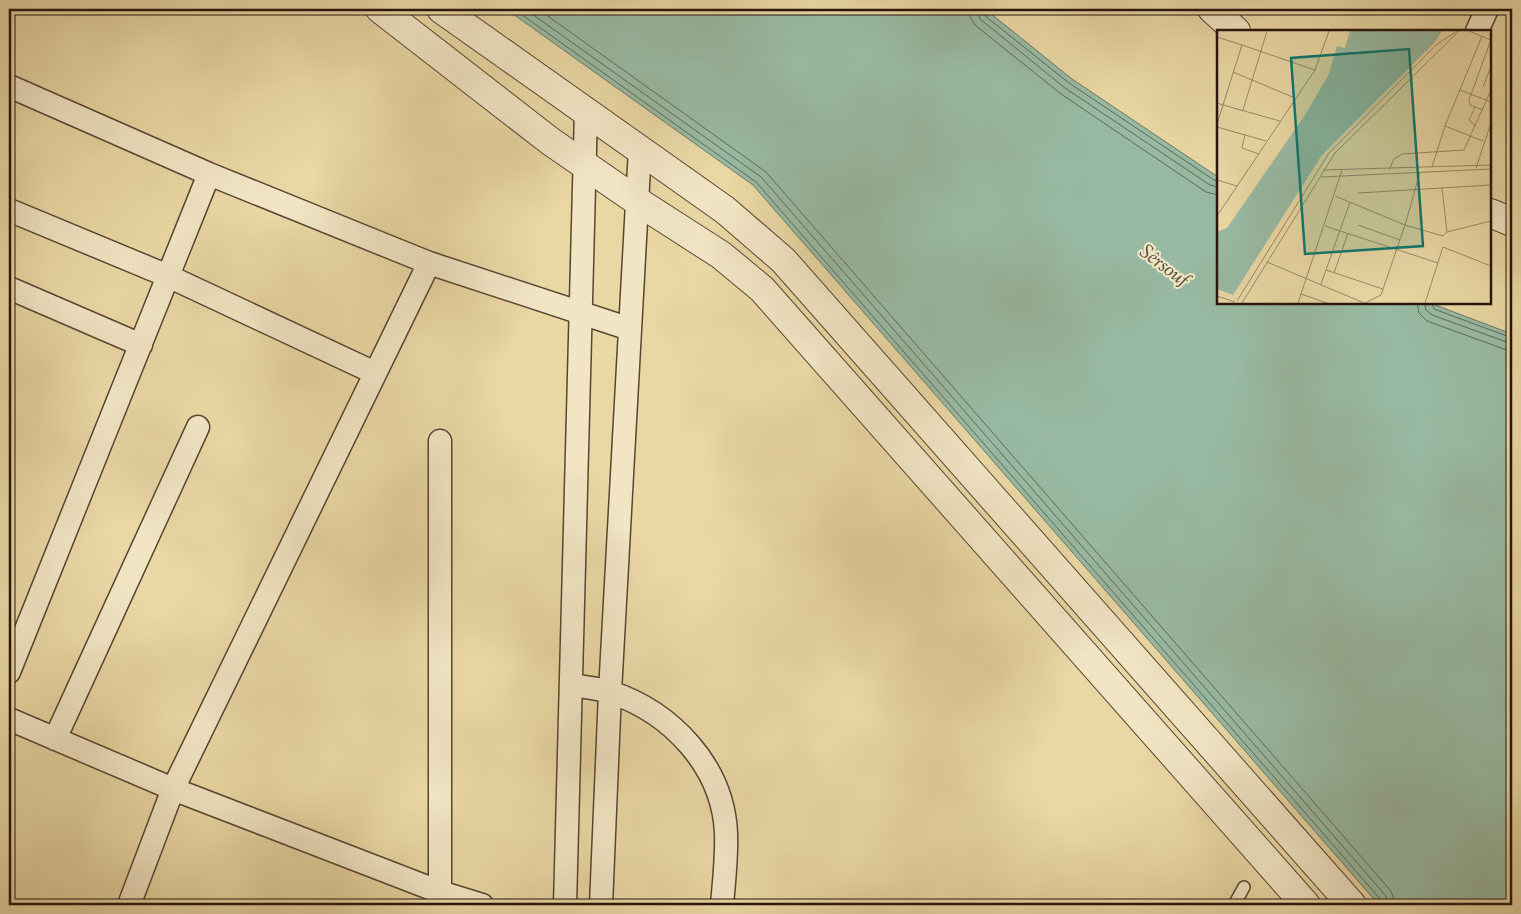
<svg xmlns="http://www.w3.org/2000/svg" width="1521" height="914" font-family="'Sorts Mill Goudy',serif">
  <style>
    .water { fill: #98baa3; stroke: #6b7867 }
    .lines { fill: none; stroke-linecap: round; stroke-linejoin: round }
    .shore { stroke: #606858; stroke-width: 1 }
    .service-casing { stroke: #584633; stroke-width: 14 }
    .minor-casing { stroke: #584633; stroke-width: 25 }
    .tertiary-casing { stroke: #584633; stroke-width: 30 }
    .service { stroke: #f1e5c4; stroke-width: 11 }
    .minor { stroke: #f1e5c4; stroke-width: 22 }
    .tertiary { stroke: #f1e5c4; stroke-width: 28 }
    .labels { text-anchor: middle; stroke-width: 4.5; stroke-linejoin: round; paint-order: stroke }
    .water-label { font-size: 20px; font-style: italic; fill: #4f4f42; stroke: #f1e5c4 }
    .inset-road { fill: none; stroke: #9b8968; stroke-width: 1 }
    .view { fill: #0f766e; fill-opacity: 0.15; stroke: #0f766e; stroke-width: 2.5 }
    .inset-edge { fill: none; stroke: #27150d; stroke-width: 2.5 }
  </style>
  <rect width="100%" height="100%" fill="#e9d7a4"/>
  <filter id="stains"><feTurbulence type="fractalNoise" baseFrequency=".004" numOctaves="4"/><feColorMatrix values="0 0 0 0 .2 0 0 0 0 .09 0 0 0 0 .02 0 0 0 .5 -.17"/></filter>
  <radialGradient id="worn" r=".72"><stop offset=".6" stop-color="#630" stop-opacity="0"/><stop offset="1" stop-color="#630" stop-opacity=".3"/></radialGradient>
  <!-- water -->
  <path class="water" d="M 506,9 L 985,9 L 1072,79 L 1218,177 L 1218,302 L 1430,303 L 1512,334 L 1512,905 L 1379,905 L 753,185 Z"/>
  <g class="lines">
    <!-- shore -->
    <path class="shore" d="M 514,9 L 756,182 L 1381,900 L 1382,905
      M 525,9 L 761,177 L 1386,896 L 1389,905
      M 538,9 L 766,172 L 1391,891 L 1396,905
      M 968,9 L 970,17 L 975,25 L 1061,94 L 1206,192 L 1218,195
      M 976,9 L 980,19 L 1065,88 L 1210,185 L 1218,187
      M 982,9 L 984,15 L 1069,83 L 1214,180 L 1218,181
      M 1417,302 L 1419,313 L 1427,321 L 1512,352
      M 1424,302 L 1426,310 L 1432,315 L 1512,344
      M 1431,302 L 1434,309 L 1512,338"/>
    <defs>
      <path id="service" d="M 1234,905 L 1244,887"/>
      <path id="minor" d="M 1477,31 L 1487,9
        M 9,86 L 209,174 L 429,263 L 630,329
        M 9,210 L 168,276 L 375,373
        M 9,288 L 141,345
        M 9,672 L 209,174
        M 572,685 C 584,687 598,688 610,692 C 671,712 723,766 726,833 C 727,857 724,881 722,905
        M 9,719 L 173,789 L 429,263
        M 55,739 L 198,427
        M 129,905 L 173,789 L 440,892 L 482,905
        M 440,905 L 440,441
        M 565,905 L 586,111
        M 601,905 L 610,692 L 640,149"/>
      <path id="tertiary" d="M 380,9 L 550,141 L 637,201 L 721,255 L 762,289 L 1306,905
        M 441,9 L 725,210 L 783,260 L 1352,905
        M 1212,9 L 1236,31
        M 1490,213 L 1512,222"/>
    </defs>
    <!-- service casing -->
    <use href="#service" class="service-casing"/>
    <!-- minor casing -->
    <use href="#minor" class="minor-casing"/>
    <!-- tertiary casing -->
    <use href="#tertiary" class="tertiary-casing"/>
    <!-- service -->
    <use href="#service" class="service"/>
    <!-- minor -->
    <use href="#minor" class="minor"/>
    <!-- tertiary -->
    <use href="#tertiary" class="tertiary"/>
  </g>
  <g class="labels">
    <!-- water labels -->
    <g class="water-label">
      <text transform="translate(1165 265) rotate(37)" y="7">Sêrsouf</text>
    </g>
  </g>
  <!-- overview -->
  <g transform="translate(1217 30)">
    <rect width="274" height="274" fill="#e9d7a4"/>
    <path d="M 133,1 L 225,1 L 217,13 L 105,125 L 16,265 L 0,259 L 0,202 L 10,198 L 88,85 L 112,44 L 120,16 L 128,18 Z" fill="#98baa3"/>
    <path class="inset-road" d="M 252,1 L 274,10M 0,7 L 25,15M 16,42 L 78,68M 266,57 L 274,36M 243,60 L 274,72M 0,73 L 6,75 L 25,15 L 98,40M 258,77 L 252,90 L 259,96M 26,80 L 50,1M 266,80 L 253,75 L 252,70 L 274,10M 0,94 L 6,75 L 63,91M 228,96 L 266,111M 0,97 L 49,111M 28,104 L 25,118 L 42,124M 215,137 L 228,96 L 265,6M 259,138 L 274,93M 106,140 L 274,135M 172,140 L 177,129 L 185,124 L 247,120 L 274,60M 203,142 L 188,195 L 226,206 L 230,202 L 274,191M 104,147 L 274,139M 0,150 L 20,156M 225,158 L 230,202M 141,163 L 274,155M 118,166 L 188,195 L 164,265 L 148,273M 0,186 L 98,40 L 112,1M 141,195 L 183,210M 108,196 L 221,233M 50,232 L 147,273M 109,240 L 166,259M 117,243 L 131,203M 104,254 L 133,172M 84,264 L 110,273M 0,266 L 18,272M 20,271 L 112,123 L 219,15 L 240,1M 25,273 L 118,123 L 242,1M 81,273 L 125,140M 208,273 L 226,217 L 274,236"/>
    <path class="view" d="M 192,19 L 206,216 L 88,224 L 74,28 Z"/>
    <rect width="274" height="274" class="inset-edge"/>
  </g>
  <!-- margin -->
  <rect width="1521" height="914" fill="none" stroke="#e9d7a4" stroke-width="30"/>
  <rect x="10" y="10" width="1501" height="894" fill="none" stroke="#27150d" stroke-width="2.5"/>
  <rect x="15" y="15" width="1491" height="884" fill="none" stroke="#27150d"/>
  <rect width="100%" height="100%" filter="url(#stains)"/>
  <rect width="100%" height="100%" fill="url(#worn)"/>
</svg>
